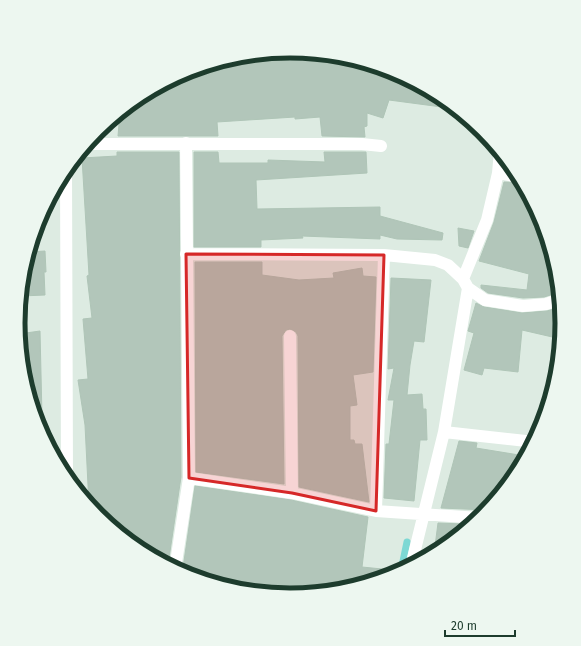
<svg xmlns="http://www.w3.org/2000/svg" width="581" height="646" font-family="'Fira Sans',sans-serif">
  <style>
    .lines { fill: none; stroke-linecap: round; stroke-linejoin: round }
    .stream { stroke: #7dd8d4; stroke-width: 7 }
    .building { fill: #b2c6ba; stroke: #afc5b7 }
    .minor { stroke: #fff; stroke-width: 12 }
    .marked { fill: #d62828; fill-opacity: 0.2; stroke: #d62828; stroke-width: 3; stroke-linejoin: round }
    .rim { fill: none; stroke: #1d3c2d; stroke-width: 5 }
  </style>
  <rect width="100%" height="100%" fill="#ddebe2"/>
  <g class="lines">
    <!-- stream -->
    <path class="stream" d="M 401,571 L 407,542"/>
  </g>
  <!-- building -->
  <path class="building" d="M 290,51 L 344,56 L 394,71 L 394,80 L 416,83 L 442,97 L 457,109 L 389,100 L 383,118 L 367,113 L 367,126 L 364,127 L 365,137 L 322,136 L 320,117 L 295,119 L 295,117 L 217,122 L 218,136 L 118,136 L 120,112 L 139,96 L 186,71 L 238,56 Z
    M 117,152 L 179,152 L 181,477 L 168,565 L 139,549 L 98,516 L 89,505 L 85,425 L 78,380 L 88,379 L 83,319 L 92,318 L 87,276 L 89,275 L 82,158 L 117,156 Z
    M 194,152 L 218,152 L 219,163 L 268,163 L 268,160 L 325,162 L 324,152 L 366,152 L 367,173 L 256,180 L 257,209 L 380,207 L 380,216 L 443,233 L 442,240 L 397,239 L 380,235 L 380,239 L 302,236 L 303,238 L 261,240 L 261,247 L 194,247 Z
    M 504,182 L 523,183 L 542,219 L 558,270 L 560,292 L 544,297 L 523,298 L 488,293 L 481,288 L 481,285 L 527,290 L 529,274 L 479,261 L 494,222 Z
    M 458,228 L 474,231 L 468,248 L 459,246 Z
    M 45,251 L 46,272 L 44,272 L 45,295 L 21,296 L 23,270 L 29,252 Z
    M 195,262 L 262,262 L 262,275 L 299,280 L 334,278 L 333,273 L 362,268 L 363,276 L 376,277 L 373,372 L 353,375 L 357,405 L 350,406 L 350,440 L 354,440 L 355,444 L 362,444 L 369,502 L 299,487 L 298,336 L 296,332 L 290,329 L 286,330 L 282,336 L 284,484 L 196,472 Z
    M 391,278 L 431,280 L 424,342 L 414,341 L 410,365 L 407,395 L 422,394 L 423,409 L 426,409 L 427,440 L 420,440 L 414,501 L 384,498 L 386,444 L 389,444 L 394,400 L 388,400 L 394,368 L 388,369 Z
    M 476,303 L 484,307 L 522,313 L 547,311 L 561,307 L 563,323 L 561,339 L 522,330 L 518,372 L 484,368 L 482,375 L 464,370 L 474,333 L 468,331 Z
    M 40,331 L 42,417 L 36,418 L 23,376 L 19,334 Z
    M 459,441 L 477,443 L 476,448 L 519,455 L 514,478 L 487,510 L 441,508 Z
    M 195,486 L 291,500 L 368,517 L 362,567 L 402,571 L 343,590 L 299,595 L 259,589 L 260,585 L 208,575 L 208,572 L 183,568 Z
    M 438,523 L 463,524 L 462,533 L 434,554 Z"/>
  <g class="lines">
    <!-- minor -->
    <path class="minor" d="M 87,144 L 362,144 L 381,146
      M 66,169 L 67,478
      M 498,173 L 520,177
      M 186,254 L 384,255 L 435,260 L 448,265 L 463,279 L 468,288 L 485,300 L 523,306 L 546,304 L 561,299
      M 463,279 L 487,220 L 498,173 L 500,151
      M 290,336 L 292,493
      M 444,432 L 535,442
      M 189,478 L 292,493 L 376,511 L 480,518
      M 376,511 L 384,255
      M 411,566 L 444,432 L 468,288
      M 175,569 L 189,478 L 186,143"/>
  </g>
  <!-- marked area -->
  <path class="marked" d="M 186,254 L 384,255 L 376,511 L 292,493 L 189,478 Z"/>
  <!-- crop -->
  <path d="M0 0H581V646H0ZM25 323a265 265 0 1 1 530 0a265 265 0 1 1-530 0Z" fill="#edf7f0" fill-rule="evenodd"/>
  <path class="rim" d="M25 323a265 265 0 1 1 530 0a265 265 0 1 1-530 0Z"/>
  <!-- scale -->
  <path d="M445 630v6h70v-6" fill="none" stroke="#1d3c2d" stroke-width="2"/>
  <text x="451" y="630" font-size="12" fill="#1d3c2d" stroke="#edf7f0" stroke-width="3" paint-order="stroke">20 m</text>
</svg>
